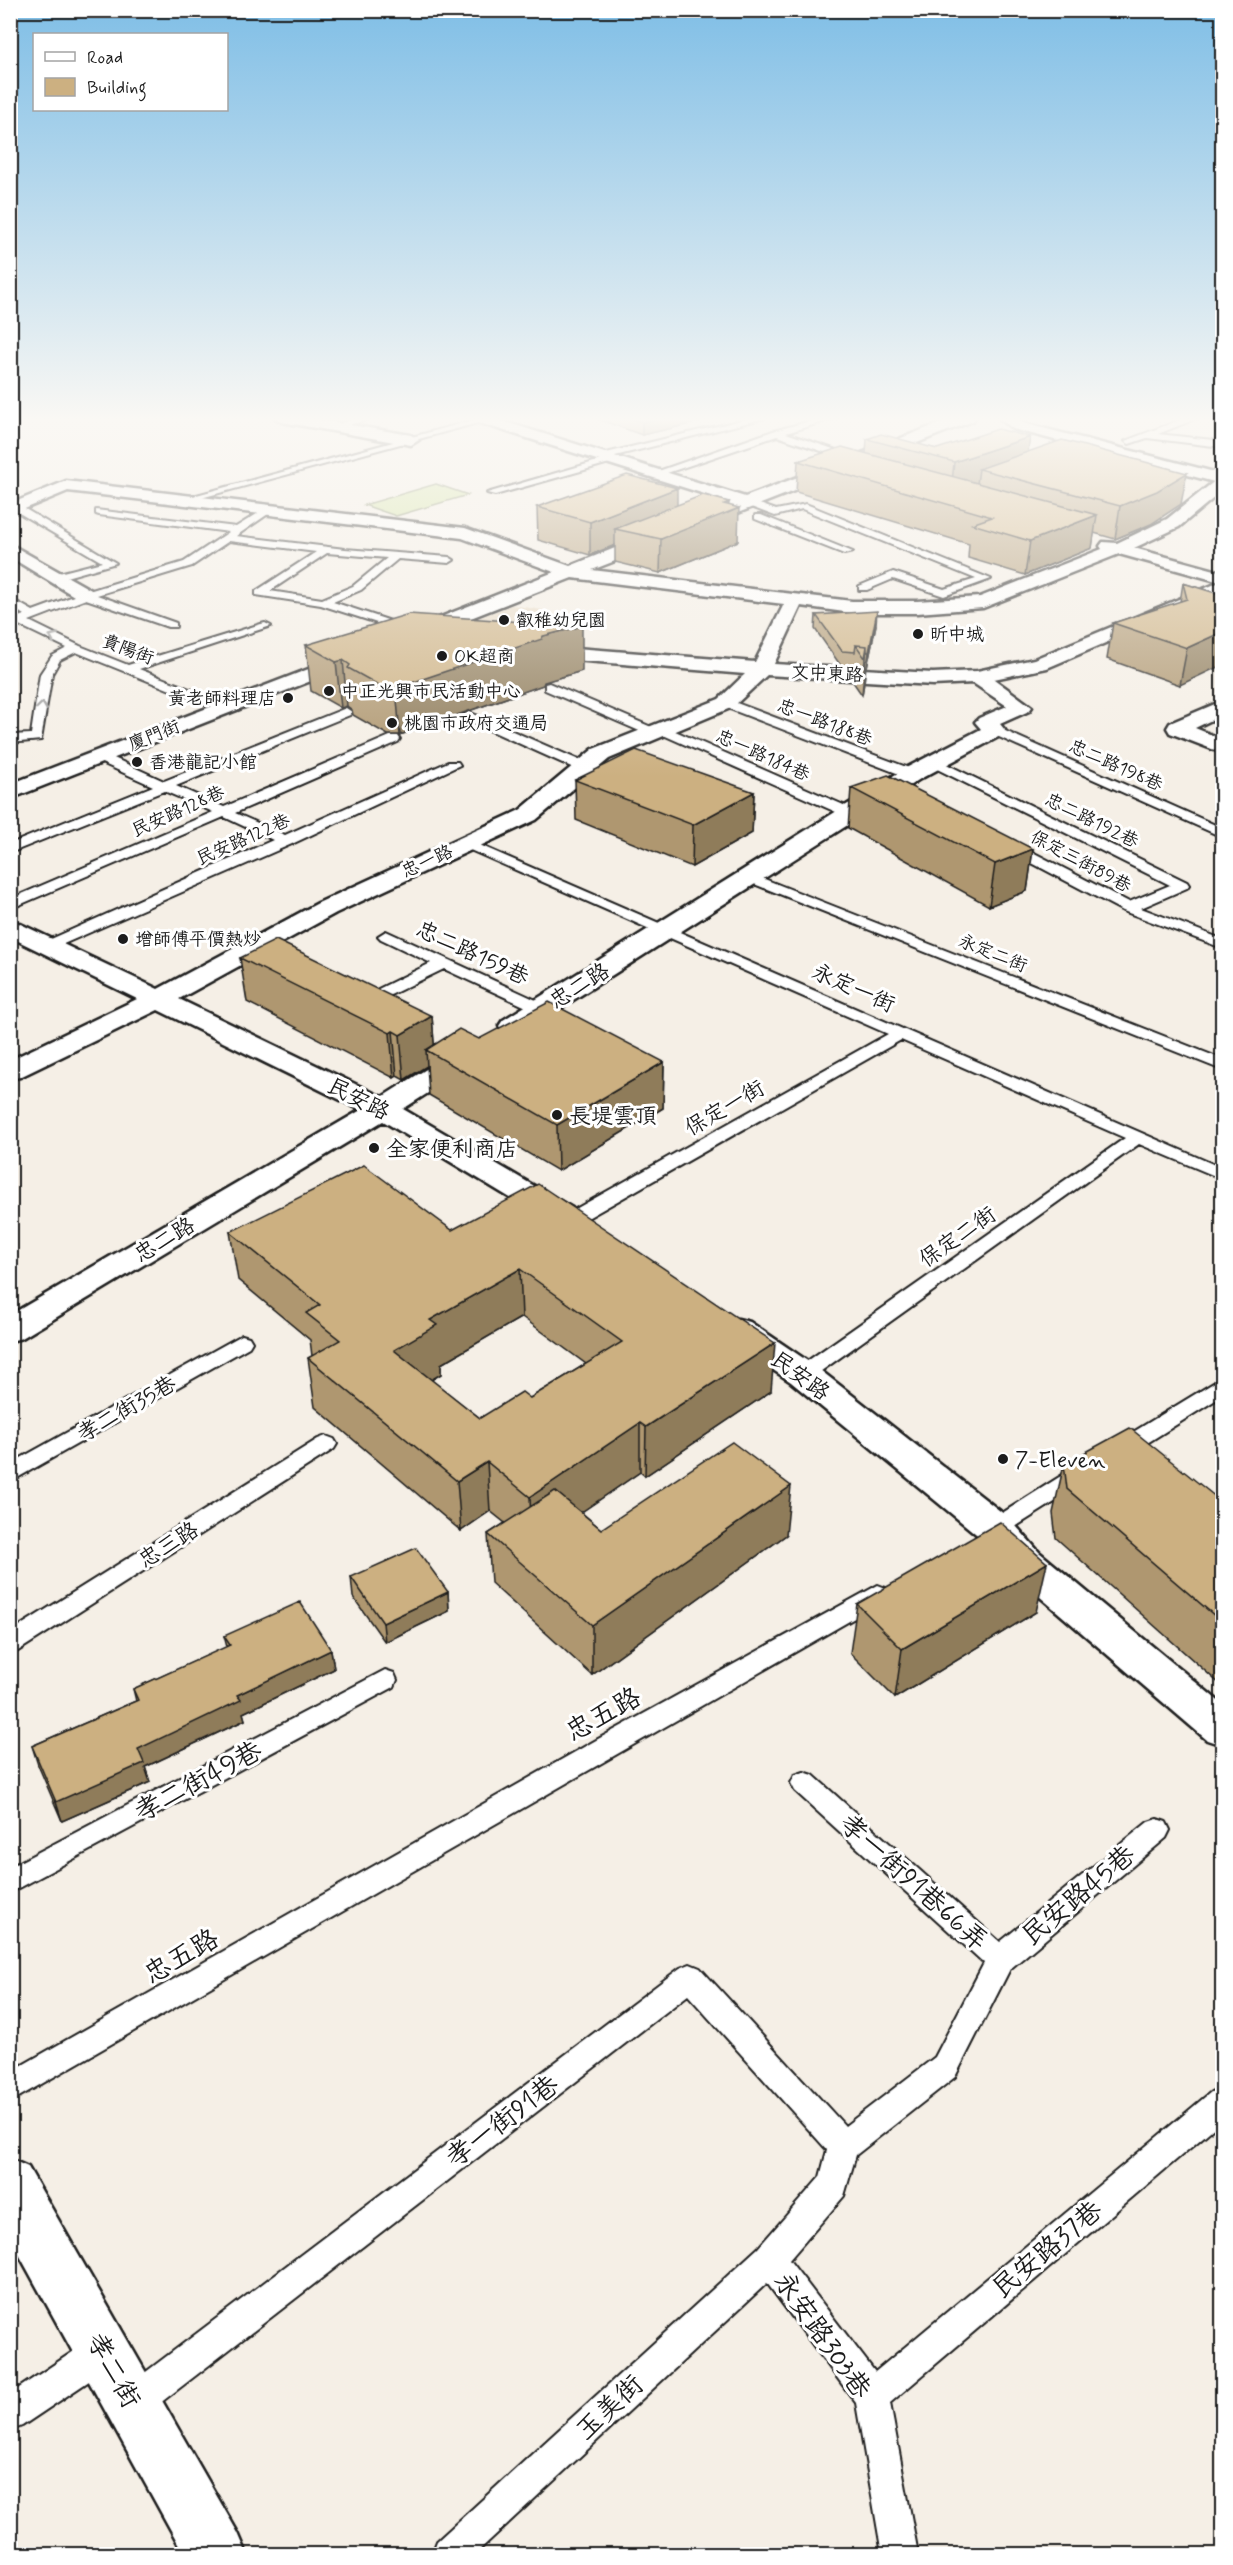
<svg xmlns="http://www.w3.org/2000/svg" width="1233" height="2565" font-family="Mynerve,'LXGW WenKai TC',sans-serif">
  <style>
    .built { fill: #e9dcc8 }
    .green { fill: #cce095; stroke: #747e58; stroke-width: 1.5 }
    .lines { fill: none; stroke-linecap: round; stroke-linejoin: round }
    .lane-casing { stroke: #1c1c1c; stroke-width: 4 }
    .street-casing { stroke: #1c1c1c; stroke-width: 5 }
    .secondary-casing { stroke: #1c1c1c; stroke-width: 5 }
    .lane { fill: #fff; fill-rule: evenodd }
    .street { fill: #fff; fill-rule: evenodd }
    .secondary { fill: #fff; fill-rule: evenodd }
    .wall { fill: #af976f; stroke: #1c1c1c; stroke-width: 1.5; fill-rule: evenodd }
    .shaded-wall { fill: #8f7b5a; stroke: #1c1c1c; stroke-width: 1.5 }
    .building { fill: #ccb081; stroke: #1c1c1c; stroke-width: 1.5; fill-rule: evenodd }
    .oneway { stroke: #999 }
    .poi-dot { fill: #1c1c1c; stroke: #fff; stroke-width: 2 }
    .labels { text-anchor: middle; stroke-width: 6; stroke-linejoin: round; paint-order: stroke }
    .far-poi-label { font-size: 18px; fill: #1c1c1c; stroke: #fff; text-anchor: start }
    .far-street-label { font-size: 18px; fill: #1c1c1c; stroke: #fff }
    .street-label { font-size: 22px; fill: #1c1c1c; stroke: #fff }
    .poi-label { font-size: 22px; fill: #1c1c1c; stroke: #fff; text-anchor: start }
    .near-street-label { font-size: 27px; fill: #1c1c1c; stroke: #fff }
  </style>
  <rect width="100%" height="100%" fill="#f5efe6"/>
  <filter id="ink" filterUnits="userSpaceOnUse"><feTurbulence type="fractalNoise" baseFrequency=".0167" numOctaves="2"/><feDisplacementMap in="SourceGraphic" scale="12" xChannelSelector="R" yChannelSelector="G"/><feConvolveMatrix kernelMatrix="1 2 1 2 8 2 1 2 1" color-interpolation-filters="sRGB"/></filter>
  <g filter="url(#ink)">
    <!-- built -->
    <path class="built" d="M 512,605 L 548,611 L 511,639 L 450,629 Z"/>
    <!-- green -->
    <path class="green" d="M 436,484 L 468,495 L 396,516 L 364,505 Z"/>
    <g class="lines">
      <defs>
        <path id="lane" d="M 357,418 L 372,418 L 333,430 L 329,427 Z
          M 482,418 L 489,420 L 186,502 L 178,500 Z
          M 750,418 L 765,418 L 611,457 L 615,460 L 613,462 L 495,495 L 487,493 L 601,460 L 596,457 L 598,455 Z
          M 822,418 L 836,418 L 786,433 L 857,457 L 857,461 L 851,461 L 777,436 L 658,476 L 650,474 L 773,431 Z
          M 1185,418 L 1198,418 L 1158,434 L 1222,441 L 1222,447 L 1147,438 L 1129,444 L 1125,441 Z
          M 746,499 L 776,510 L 806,504 L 991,579 L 944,596 L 893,579 L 867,590 L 859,590 L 859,586 L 893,572 L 944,589 L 976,579 L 802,509 L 775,516 L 743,504 L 743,500 Z
          M 14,506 L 20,506 L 116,563 L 59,579 L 51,579 L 51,575 L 102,562 L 14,510 Z
          M 268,507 L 271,508 L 271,512 L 236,536 L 345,549 L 449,557 L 454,560 L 449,563 L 398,559 L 361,590 L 333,602 L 412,628 L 412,632 L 408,633 L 321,605 L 256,595 L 256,591 L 316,552 L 229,541 L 192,566 L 97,595 L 176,623 L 176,627 L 168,627 L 86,599 L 29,621 L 80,646 L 128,665 L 261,624 L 265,623 L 271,626 L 139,669 L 228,704 L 228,710 L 220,710 L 76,652 L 60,660 L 52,674 L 41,740 L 10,743 L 10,735 L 31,734 L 40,674 L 52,656 L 67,648 L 19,625 L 10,627 L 10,620 L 24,615 L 10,606 L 10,598 L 33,611 L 82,593 L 184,562 L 229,532 L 99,515 L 96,514 L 96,510 L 236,527 ZM 327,553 L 387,558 L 353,586 L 322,599 L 270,591 Z
          M 755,515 L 761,515 L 853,552 L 844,554 L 755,519 Z
          M 549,683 L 656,729 L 662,726 L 666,727 L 855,810 L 857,813 L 855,816 L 845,816 L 661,734 L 655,737 L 651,736 L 545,690 L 545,684 Z
          M 726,699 L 917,771 L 919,774 L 912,778 L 907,777 L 722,706 L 720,703 Z
          M 346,708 L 352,712 L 350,715 L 176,786 L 224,807 L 390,736 L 398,736 L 400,739 L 398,742 L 235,813 L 285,835 L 448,762 L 458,762 L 460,765 L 292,844 L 52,949 L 42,949 L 39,946 L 42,943 L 273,840 L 224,817 L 10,909 L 10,899 L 213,812 L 164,791 L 10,853 L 10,844 L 153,786 L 95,760 L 94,757 L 95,754 L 105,754 L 164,781 Z
          M 469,712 L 588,764 L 590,767 L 588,770 L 578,770 L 465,719 L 463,716 Z
          M 994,726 L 1222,828 L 1222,837 L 990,733 L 988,730 L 990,727 Z
          M 934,758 L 1187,882 L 1189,885 L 1187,888 L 1141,908 L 1222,939 L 1222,948 L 1123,911 L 1005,849 L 1003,846 L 1005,843 L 1015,843 L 1129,902 L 1170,885 L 929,765 L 928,762 L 929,759 Z
          M 466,839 L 1222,1168 L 1222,1179 L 1139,1144 L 810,1379 L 803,1381 L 796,1379 L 793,1374 L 796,1369 L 1125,1138 L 901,1040 L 577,1224 L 563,1224 L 561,1220 L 563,1216 L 888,1034 L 461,846 L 459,843 Z
          M 749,873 L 1222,1059 L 1222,1070 L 744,880 L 742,877 Z
          M 386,931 L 547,1005 L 549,1008 L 547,1011 L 535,1011 L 444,969 L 378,1001 L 366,1001 L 364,998 L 366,995 L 431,963 L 381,939 L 378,936 Z
          M 242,1335 L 249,1337 L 252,1342 L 249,1347 L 10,1482 L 10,1464 Z
          M 1222,1380 L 1222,1396 L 1128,1455 L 1120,1458 L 1112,1455 L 1109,1450 L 1112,1445 L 1215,1382 Z
          M 326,1436 L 334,1439 L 337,1444 L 334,1449 L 18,1651 L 10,1653 L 10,1632 L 318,1439 Z
          M 1080,1467 L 1088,1469 L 1091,1475 L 1088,1481 L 996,1539 L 988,1541 L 980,1539 L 977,1533 L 980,1527 L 1072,1469 Z
          M 878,1585 L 886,1588 L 890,1594 L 886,1600 L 10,2102 L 10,2072 L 598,1739 Z
          M 385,1670 L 394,1673 L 397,1680 L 394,1687 L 10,1893 L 10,1867 Z
          M 804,1772 L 813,1775 L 1000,1942 L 1148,1822 L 1157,1819 L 1166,1822 L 1170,1830 L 1166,1838 L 1010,1969 L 955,2077 L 856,2155 L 844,2196 L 789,2260 L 875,2372 L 1211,2092 L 1222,2088 L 1222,2121 L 890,2403 L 918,2554 L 882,2554 L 856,2403 L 767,2283 L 475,2554 L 432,2554 L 437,2541 L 758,2248 L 820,2177 L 827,2150 L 688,1995 L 146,2414 L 134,2419 L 122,2414 L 117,2402 L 122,2390 L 680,1968 L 690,1964 L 700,1968 L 845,2126 L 935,2057 L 984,1963 L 795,1791 L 791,1783 L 795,1775 Z
          M 101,2337 L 113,2341 L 117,2353 L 113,2365 L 22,2426 L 10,2431 L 10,2394 L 89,2341 Z"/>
        <path id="street" d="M 275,418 L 308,418 L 411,435 L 419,440 L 411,445 L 282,422 Z
          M 471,418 L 493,418 L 745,497 L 954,418 L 975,418 L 973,421 L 592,570 L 852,601 L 917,601 L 980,597 L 1102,549 L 1100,546 L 1103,542 L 1117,543 L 1167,519 L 1216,480 L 1222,478 L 1222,491 L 1179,527 L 1134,548 L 1222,572 L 1222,593 L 1047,668 L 994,679 L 1032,707 L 1029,711 L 1000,724 L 1005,730 L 1002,735 L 920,779 L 523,1032 L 513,1034 L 503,1032 L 499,1026 L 503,1020 L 904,769 L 981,729 L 975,722 L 979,718 L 1007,706 L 973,683 L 933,685 L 767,675 L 733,707 L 609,759 L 536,820 L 336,913 L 179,999 L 382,1097 L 455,1051 L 465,1049 L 475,1051 L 479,1057 L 475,1063 L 403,1109 L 572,1208 L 577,1215 L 572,1222 L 561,1225 L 550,1222 L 383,1121 L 22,1338 L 10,1341 L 10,1315 L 361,1110 L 158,1010 L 20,1077 L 10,1079 L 10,1060 L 137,999 L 10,937 L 10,919 L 158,989 L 318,903 L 520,810 L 593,749 L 719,699 L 745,674 L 537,657 L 530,655 L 527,651 L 530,647 L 537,645 L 755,662 L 784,604 L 572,578 L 415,640 L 408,638 L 405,634 L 408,630 L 554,572 L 462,538 L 68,491 L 10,515 L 10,504 L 66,481 L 465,528 L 570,566 L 730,502 L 473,421 ZM 1119,554 L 1220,582 L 1034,659 L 977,671 L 933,673 L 774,664 L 801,606 L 852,613 L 917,613 L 983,608 Z
          M 10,544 L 93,591 L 95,595 L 93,599 L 79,599 L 10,557 Z
          M 350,653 L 357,655 L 360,659 L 357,663 L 10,799 L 10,784 Z
          M 1222,701 L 1222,715 L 1195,728 L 1222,739 L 1222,753 L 1170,733 L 1167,728 L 1170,723 Z
          M 738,1319 L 750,1322 L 815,1366 L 1009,1518 L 1039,1552 L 1222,1704 L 1222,1745 L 1207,1740 L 1011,1572 L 981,1538 L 791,1382 L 726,1338 L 721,1330 L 726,1322 Z
          M 10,2159 L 28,2167 L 238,2533 L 247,2554 L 184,2554 L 10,2238 Z"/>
        <path id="secondary" d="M 999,418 L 1016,418 L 1023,423 L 1222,474 L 1222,484 L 1013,429 Z"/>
      </defs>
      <!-- lane casing -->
      <use href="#lane" class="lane-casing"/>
      <!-- street casing -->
      <use href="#street" class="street-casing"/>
      <!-- secondary casing -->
      <use href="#secondary" class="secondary-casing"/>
      <!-- lane -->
      <use href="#lane" class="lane"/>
      <!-- street -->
      <use href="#street" class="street"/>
      <!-- secondary -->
      <use href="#secondary" class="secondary"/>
    </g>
    <!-- wall -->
    <path class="wall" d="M 595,418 L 716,418 L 642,435 Z
      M 867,439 L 937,449 L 1028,452 L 1181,504 L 1151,524 L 1115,539 L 1094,533 L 1092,548 L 1025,575 L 968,558 L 969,544 L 796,492 L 798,461 L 866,453 Z
      M 729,502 L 728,505 L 738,541 L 660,573 L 615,562 L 615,545 L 590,555 L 538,540 L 537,507 L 677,505 Z
      M 1183,583 L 1222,595 L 1180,685 L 1107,659 L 1113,623 L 1180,602 Z
      M 816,615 L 876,625 L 867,667 L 866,667 L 864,683 L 862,695 L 853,682 L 854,666 L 841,666 L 815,629 Z
      M 306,645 L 582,671 L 544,682 L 543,685 L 400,735 L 388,735 L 353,715 L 352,710 L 347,706 L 341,708 L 311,691 Z
      M 575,780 L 754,792 L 752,833 L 692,867 L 576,820 Z
      M 851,788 L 1033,849 L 1027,891 L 989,906 L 848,828 Z
      M 240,958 L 432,1016 L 434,1044 L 479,1039 L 664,1062 L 663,1108 L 558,1171 L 429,1095 L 427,1066 L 404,1080 L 397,1076 L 394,1078 L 247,1002 Z
      M 452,1230 L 771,1391 L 645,1476 L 640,1472 L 581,1512 L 601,1529 L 786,1535 L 592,1675 L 491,1583 L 488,1534 L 505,1523 L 490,1511 L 461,1531 L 315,1407 L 308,1358 L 312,1356 L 310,1340 L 238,1280 L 230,1232 ZM 522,1317 L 586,1364 L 530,1398 L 480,1418 L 431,1380 L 441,1374 L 441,1364 Z
      M 1064,1464 L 1222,1502 L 1222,1686 L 1056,1538 L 1053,1513 Z
      M 351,1577 L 448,1592 L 449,1611 L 385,1642 L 353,1597 Z
      M 857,1604 L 1036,1612 L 895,1698 L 850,1653 Z
      M 224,1636 L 331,1650 L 334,1669 L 243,1713 L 245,1720 L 145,1767 L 150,1782 L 62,1821 L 38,1765 L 32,1746 L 136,1701 L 133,1689 L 227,1647 Z"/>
    <!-- shaded-wall -->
    <path class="shaded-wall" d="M 661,418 L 716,418 L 642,435 L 642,422 Z
      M 1030,437 L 1026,467 L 979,469 L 977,484 L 951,494 L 954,462 Z
      M 1187,473 L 1181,504 L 1151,524 L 1115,539 L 1120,506 Z
      M 677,488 L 677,521 L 615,529 L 615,545 L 590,555 L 590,522 Z
      M 729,502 L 728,513 L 739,508 L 738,541 L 660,573 L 661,539 Z
      M 1097,515 L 1092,548 L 1025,575 L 1030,541 Z
      M 877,611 L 876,625 L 867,667 L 869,652 Z
      M 582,626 L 582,671 L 544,682 L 543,685 L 400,735 L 396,688 L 543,636 Z
      M 1222,632 L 1222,665 L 1180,685 L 1187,648 Z
      M 867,646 L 864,683 L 862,695 L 865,658 Z
      M 343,660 L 347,706 L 341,708 L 336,662 Z
      M 754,792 L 752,833 L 692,867 L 693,825 Z
      M 1033,849 L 1027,891 L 989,906 L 995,864 Z
      M 432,1016 L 435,1055 L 426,1050 L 427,1066 L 404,1080 L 400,1035 Z
      M 393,1031 L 397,1076 L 394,1078 L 390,1033 Z
      M 664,1062 L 663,1108 L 558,1171 L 557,1125 Z
      M 520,1269 L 522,1317 L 441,1364 L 441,1374 L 399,1399 L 394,1350 L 430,1320 Z
      M 775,1343 L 771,1391 L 645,1476 L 646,1427 Z
      M 640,1423 L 640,1472 L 532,1546 L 530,1497 Z
      M 487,1462 L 490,1511 L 461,1531 L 457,1481 Z
      M 791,1486 L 786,1535 L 592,1675 L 592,1625 Z
      M 1047,1563 L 1036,1612 L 895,1698 L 902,1649 Z
      M 448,1592 L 449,1611 L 385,1642 L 383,1623 Z
      M 331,1650 L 334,1669 L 243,1713 L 245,1720 L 145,1767 L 150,1782 L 62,1821 L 56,1802 L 138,1749 L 237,1695 Z"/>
    <!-- building -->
    <path class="building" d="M 630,418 L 661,418 L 642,422 Z
      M 998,429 L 1030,437 L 954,462 L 867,439 L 881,434 L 937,449 Z
      M 1062,440 L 1187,473 L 1157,491 L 1120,506 L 979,469 Z
      M 842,447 L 1097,515 L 1030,541 L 972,524 L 992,517 L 798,461 Z
      M 627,475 L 677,488 L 590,522 L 537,507 Z
      M 703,495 L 729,502 L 724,504 L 739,508 L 661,539 L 615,529 Z
      M 1183,583 L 1222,595 L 1222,632 L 1187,648 L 1113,623 L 1187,599 Z
      M 877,611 L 869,652 L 867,652 L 867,646 L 856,645 L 855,652 L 842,651 L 816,615 Z
      M 409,614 L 582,626 L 543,636 L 542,639 L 396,688 L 384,688 L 348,668 L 350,665 L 343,660 L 336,662 L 306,645 Z
      M 856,645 L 867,646 L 865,658 Z
      M 636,750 L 754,792 L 693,825 L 575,780 Z
      M 888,775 L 1033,849 L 995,864 L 851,788 Z
      M 276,940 L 432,1016 L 400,1035 L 393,1031 L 390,1033 L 240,958 Z
      M 549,1002 L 664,1062 L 557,1125 L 426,1050 L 459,1029 L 479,1039 Z
      M 364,1165 L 452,1230 L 538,1184 L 775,1343 L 646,1427 L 640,1423 L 530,1497 L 487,1462 L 457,1481 L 308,1358 L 340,1340 L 306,1313 L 320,1305 L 230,1232 ZM 520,1269 L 622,1342 L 530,1398 L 522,1392 L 480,1418 L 394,1350 L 437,1325 L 430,1320 Z
      M 1130,1428 L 1222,1502 L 1222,1622 L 1067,1489 L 1064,1464 Z
      M 732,1442 L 791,1486 L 592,1625 L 488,1534 L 555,1491 L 601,1529 Z
      M 1000,1522 L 1047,1563 L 902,1649 L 857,1604 Z
      M 416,1548 L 448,1592 L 383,1623 L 351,1577 Z
      M 300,1602 L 331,1650 L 237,1695 L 241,1700 L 138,1749 L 144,1763 L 56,1802 L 32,1746 L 138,1700 L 133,1689 L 230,1645 L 224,1636 Z"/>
    <!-- one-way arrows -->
    <defs><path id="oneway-chevron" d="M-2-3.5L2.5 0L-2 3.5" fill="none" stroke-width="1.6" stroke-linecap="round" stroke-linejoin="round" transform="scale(1.5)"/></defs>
    <g class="oneway">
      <use href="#oneway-chevron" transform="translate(53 637) rotate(-155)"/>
      <use href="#oneway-chevron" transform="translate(42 706) rotate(-82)"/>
    </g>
  </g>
  <!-- sky -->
  <linearGradient id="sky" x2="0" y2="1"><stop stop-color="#7fbee6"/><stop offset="0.54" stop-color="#faf8f4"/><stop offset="1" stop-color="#faf8f4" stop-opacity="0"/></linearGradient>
  <rect width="1233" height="777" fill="url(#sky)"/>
  <!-- markers -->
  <g class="poi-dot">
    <circle cx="504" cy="620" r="6"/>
    <circle cx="918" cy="634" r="6"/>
    <circle cx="442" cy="656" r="6"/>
    <circle cx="329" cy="691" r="6"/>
    <circle cx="288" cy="698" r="6"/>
    <circle cx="392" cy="723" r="6"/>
    <circle cx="137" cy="762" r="6"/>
    <circle cx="123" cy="939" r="6"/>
    <circle cx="557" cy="1115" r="6"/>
    <circle cx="374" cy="1148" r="6"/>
    <circle cx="1003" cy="1459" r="6"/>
  </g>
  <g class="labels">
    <!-- far-poi labels -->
    <g class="far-poi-label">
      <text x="516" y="626">叡稚幼兒園</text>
      <text x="930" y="640">昕中城</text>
      <text x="454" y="662">OK超商</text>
      <text x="341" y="697">中正光興市民活動中心</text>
      <text x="276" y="704" text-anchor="end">黃老師料理店</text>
      <text x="404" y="729">桃園市政府交通局</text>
      <text x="149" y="768">香港龍記小館</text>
      <text x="135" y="945">增師傅平價熱炒</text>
    </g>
    <!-- far-street labels -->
    <g class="far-street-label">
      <text transform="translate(128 649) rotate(21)" y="6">貴陽街</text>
      <text transform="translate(827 673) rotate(3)" y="6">文中東路</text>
      <text transform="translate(825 722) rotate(21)" y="6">忠一路188巷</text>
      <text transform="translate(154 735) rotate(-22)" y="6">廈門街</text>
      <text transform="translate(763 755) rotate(24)" y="6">忠一路184巷</text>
      <text transform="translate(1116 765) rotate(24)" y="6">忠二路198巷</text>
      <text transform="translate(178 811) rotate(-24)" y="6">民安路128巷</text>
      <text transform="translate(1092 820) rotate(26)" y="6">忠二路192巷</text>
      <text transform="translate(243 839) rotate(-24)" y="6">民安路122巷</text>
      <text transform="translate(427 861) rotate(-25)" y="6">忠一路</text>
      <text transform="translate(1081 861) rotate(28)" y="6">保定三街89巷</text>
      <text transform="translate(993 953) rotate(22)" y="6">永定二街</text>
    </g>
    <!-- street labels -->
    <g class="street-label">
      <text transform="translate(473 952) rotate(25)" y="8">忠二路159巷</text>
      <text transform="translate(579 985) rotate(-32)" y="8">忠二路</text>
      <text transform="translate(854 987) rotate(24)" y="8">永定一街</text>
      <text transform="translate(359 1098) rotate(27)" y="8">民安路</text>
      <text transform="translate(724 1107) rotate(-30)" y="8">保定一街</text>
      <text transform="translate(957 1236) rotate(-35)" y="8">保定二街</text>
      <text transform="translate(164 1239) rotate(-31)" y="8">忠二路</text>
      <text transform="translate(801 1375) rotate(36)" y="8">民安路</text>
      <text transform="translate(126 1408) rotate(-30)" y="8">孝二街35巷</text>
      <text transform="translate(168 1544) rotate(-32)" y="8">忠三路</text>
    </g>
    <!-- poi labels -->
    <g class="poi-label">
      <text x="569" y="1123">長堤雲頂</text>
      <text x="386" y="1156">全家便利商店</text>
      <text x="1015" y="1467">7-Eleven</text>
    </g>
    <!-- near-street labels -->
    <g class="near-street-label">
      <text transform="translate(603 1714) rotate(-29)" y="9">忠五路</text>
      <text transform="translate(198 1781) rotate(-28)" y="9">孝二街49巷</text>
      <text transform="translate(914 1882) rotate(42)" y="9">孝一街91巷66弄</text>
      <text transform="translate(1078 1895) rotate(-40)" y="9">民安路45巷</text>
      <text transform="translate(181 1956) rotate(-30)" y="9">忠五路</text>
      <text transform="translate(502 2121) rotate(-37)" y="9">孝一街91巷</text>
      <text transform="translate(1047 2249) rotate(-40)" y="9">民安路37巷</text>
      <text transform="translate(823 2335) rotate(55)" y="9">永安路303巷</text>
      <text transform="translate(114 2370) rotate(61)" y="9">孝二街</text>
      <text transform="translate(609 2407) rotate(-43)" y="9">玉美街</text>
    </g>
  </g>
  <!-- margin -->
  <rect width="1233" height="2565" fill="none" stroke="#fff" stroke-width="36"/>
  <rect x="18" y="18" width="1197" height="2529" fill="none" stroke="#1c1c1c" stroke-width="2" filter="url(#ink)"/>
  <!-- legend -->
  <rect x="33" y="33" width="195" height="78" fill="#ffffff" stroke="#a4a4a4" stroke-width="1.5"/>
  <rect x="45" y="52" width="30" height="9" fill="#ffffff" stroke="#a4a4a4" stroke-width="1.5"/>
  <text x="87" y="63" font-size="18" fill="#1c1c1c">Road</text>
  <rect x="45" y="78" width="30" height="18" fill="#ccb081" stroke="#a4a4a4" stroke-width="1.5"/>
  <text x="87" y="93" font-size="18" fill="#1c1c1c">Building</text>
</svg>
